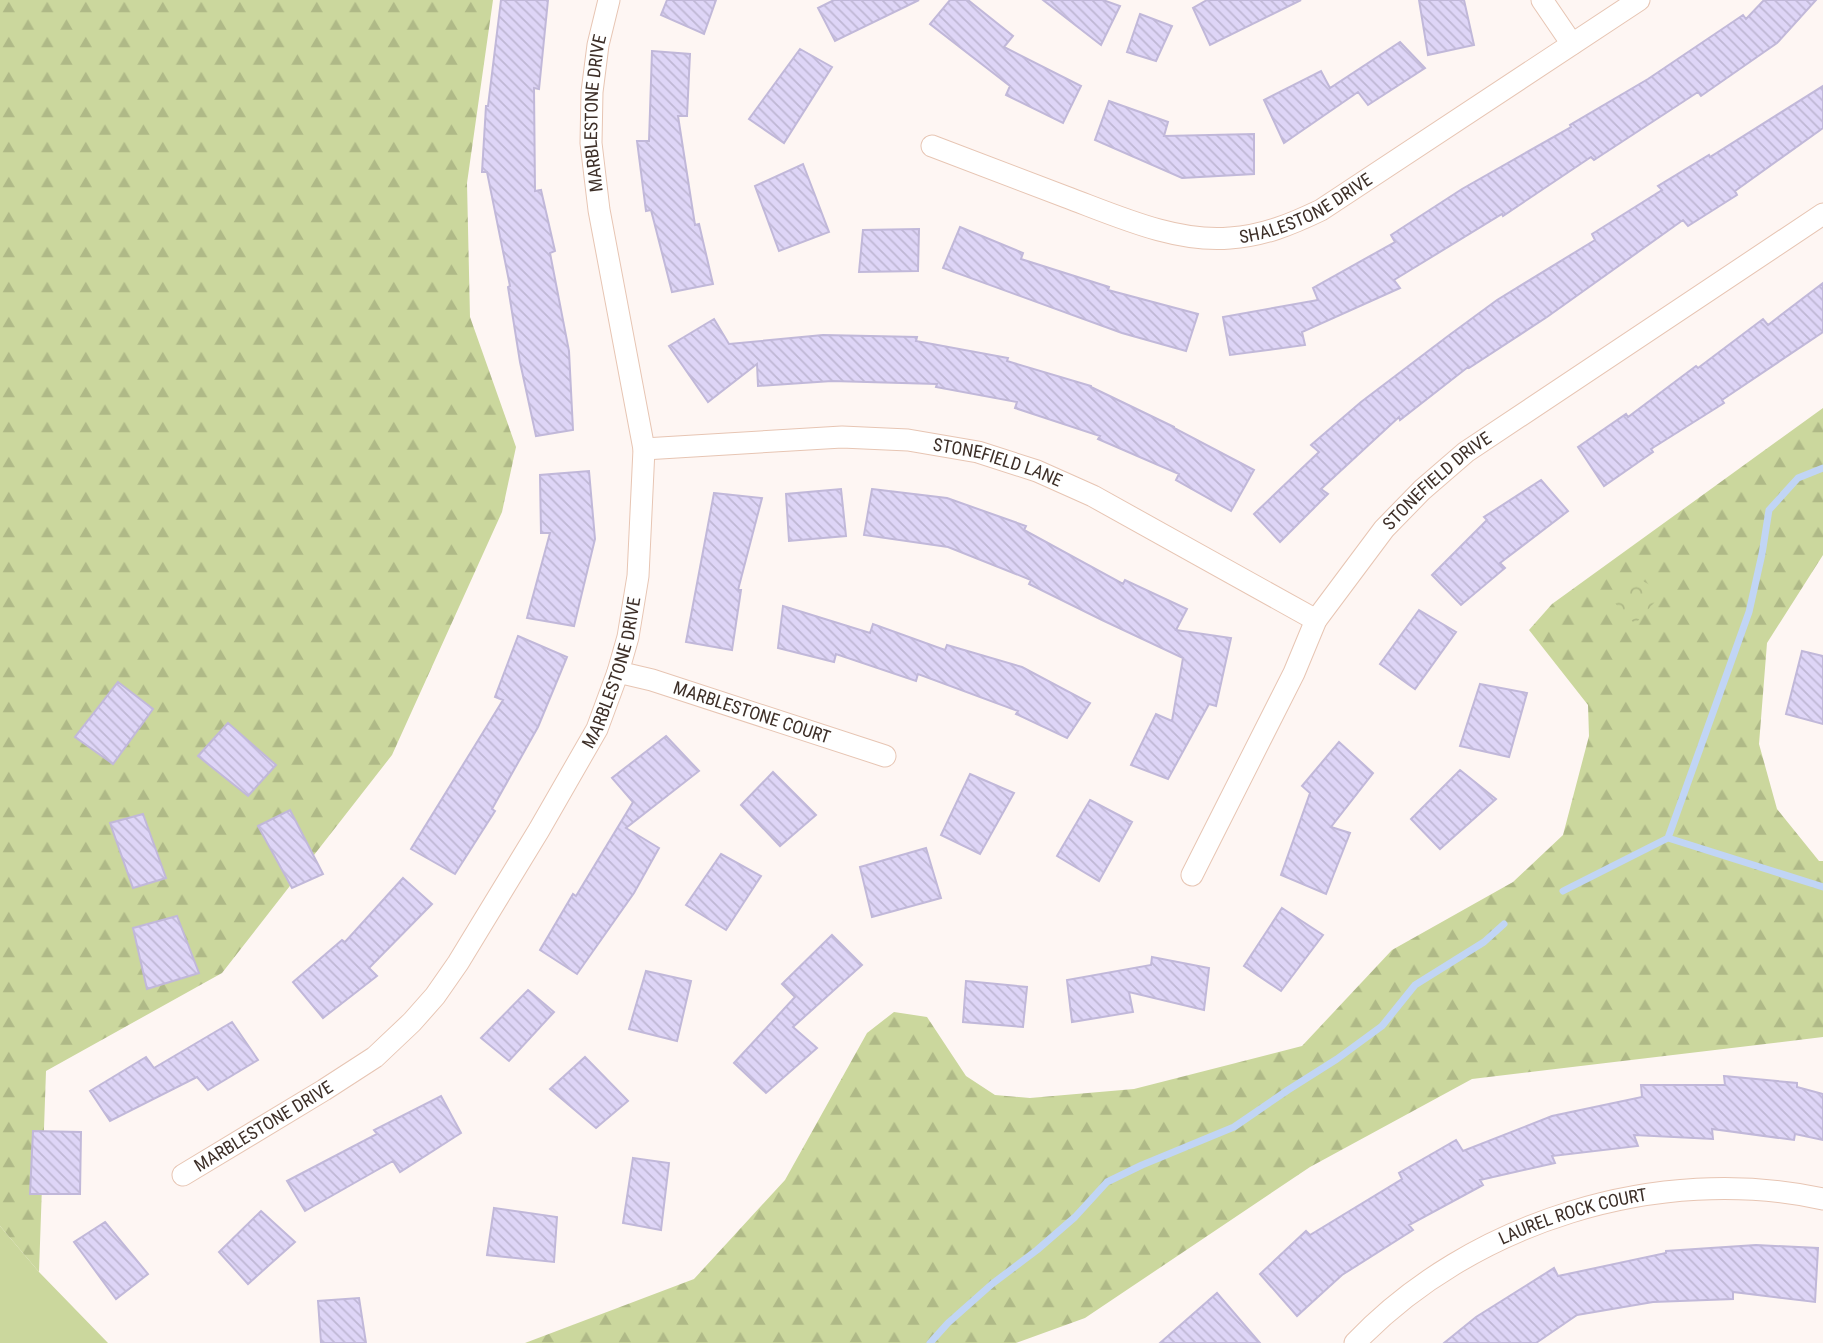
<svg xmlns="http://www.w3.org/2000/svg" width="1823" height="1343" font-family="'Roboto Condensed',sans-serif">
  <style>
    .green { fill: #cbd79d }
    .forest { fill: url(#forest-firs) }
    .park { fill: url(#park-crowns) }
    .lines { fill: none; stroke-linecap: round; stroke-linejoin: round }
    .stream { stroke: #c1d5f5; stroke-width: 7 }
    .building { fill: url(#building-back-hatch); stroke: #c1b8d9; stroke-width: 2 }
    .street-casing { stroke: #e7c5b3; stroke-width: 23 }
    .street { stroke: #fff; stroke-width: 21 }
    .labels { text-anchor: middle; stroke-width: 6; stroke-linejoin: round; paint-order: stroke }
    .street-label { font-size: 18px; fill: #3d2f28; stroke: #fff }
  </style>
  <defs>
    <pattern id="forest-firs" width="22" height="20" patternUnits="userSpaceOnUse" patternTransform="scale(1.75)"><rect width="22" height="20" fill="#cbd79d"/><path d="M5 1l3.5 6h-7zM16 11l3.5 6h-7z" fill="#afb987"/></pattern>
    <pattern id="park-crowns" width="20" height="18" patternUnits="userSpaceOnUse" patternTransform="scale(1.75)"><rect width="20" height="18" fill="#cbd79d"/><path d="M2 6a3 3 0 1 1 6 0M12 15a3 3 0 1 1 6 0" fill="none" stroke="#afb987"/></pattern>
    <pattern id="building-back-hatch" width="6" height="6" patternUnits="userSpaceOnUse" patternTransform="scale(1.75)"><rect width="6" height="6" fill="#ded5f7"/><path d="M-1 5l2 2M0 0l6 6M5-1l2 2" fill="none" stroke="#bfb7d4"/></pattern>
  </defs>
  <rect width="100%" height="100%" fill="#fef6f3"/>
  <!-- green -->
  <path class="green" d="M 0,1226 L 39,1272 L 108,1343 L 0,1343 Z"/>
  <!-- forest -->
  <path class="forest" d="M 0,0 L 493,0 L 467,183 L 470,317 L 516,447 L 502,512 L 392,755 L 222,973 L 46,1071 L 39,1272 L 0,1226 Z
    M 1823,408 L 1823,555 L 1767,643 L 1759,744 L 1777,809 L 1819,861 L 1823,861 L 1823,1037 L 1472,1079 L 1310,1167 L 1085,1318 L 1016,1343 L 525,1343 L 694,1279 L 785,1180 L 867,1033 L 894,1012 L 927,1017 L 966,1076 L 995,1095 L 1030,1098 L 1134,1089 L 1302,1046 L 1392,950 L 1513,882 L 1563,835 L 1589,736 L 1588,705 L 1529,630 L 1552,604 Z"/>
  <!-- park -->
  <path class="park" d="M 1633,575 L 1663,593 L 1635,624 L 1612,600 Z"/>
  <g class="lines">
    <!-- stream -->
    <path class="stream" d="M 1668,838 L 1823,887
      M 1563,891 L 1668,838 L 1749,612 L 1762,554 L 1769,510 L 1798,478 L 1823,468
      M 930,1343 L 948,1323 L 992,1284 L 1037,1250 L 1075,1217 L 1107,1182 L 1142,1165 L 1234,1127 L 1288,1090 L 1337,1059 L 1382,1026 L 1415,985 L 1484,942 L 1504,924"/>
  </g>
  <!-- building -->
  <path class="building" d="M 501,0 L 548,0 L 539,89 L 534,88 L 535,191 L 541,190 L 555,251 L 550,253 L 569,351 L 573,430 L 536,436 L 520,362 L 508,287 L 510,286 L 487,172 L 482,172 L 486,106 L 488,106 Z
    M 667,0 L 716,0 L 704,34 L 661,15 Z
    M 834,0 L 919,0 L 835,41 L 818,8 Z
    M 950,0 L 968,0 L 1013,36 L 1004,47 L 1081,86 L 1063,123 L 1006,95 L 1010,86 L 930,24 Z
    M 1043,0 L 1103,0 L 1120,6 L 1101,45 Z
    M 1207,0 L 1301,0 L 1210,45 L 1193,8 Z
    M 1419,0 L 1464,0 L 1474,45 L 1428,55 Z
    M 1764,0 L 1816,0 L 1777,43 L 1701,96 L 1698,92 L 1594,160 L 1591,157 L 1503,216 L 1502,214 L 1394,280 L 1400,288 L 1302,332 L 1305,345 L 1230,355 L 1223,317 L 1318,300 L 1313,288 L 1395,242 L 1391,235 L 1462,189 L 1571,127 L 1570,125 L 1648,79 L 1743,15 L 1746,19 Z
    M 1140,14 L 1172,26 L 1156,61 L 1127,52 Z
    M 1400,42 L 1425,68 L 1368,105 L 1358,92 L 1284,143 L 1264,100 L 1321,71 L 1330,88 Z
    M 800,49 L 832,67 L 784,143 L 749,119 Z
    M 652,51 L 690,54 L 687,116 L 678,116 L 695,225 L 699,224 L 713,284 L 672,292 L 651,210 L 646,211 L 637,141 L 649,141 Z
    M 1823,86 L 1823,128 L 1735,191 L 1737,195 L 1688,226 L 1683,220 L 1547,317 L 1469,368 L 1468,367 L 1400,420 L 1399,417 L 1321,489 L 1328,494 L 1280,542 L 1254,514 L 1319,452 L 1311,445 L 1361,402 L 1448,336 L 1497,300 L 1595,240 L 1592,234 L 1662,190 L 1658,186 L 1709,155 L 1710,157 Z
    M 1109,101 L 1168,122 L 1164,136 L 1254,134 L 1254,174 L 1182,178 L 1095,140 Z
    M 803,164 L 829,232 L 779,251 L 755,186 Z
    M 960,227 L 1023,253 L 1021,259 L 1109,287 L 1108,290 L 1198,314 L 1186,351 L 1122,333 L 943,268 Z
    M 919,229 L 918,271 L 859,272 L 863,230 Z
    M 1823,283 L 1823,332 L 1722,400 L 1724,403 L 1651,449 L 1653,452 L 1604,486 L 1578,447 L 1626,414 L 1628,417 L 1696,366 L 1698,368 L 1763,319 L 1768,325 Z
    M 714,319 L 729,344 L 823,335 L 917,337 L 916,341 L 1008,358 L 1007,361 L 1091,386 L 1091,387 L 1174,427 L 1174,428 L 1254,470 L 1231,511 L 1176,480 L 1179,474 L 1098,439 L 1100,436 L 1015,408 L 1017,402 L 936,387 L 937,384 L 832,381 L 758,386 L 757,364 L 708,402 L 669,346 Z
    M 589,471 L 595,539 L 574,626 L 527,618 L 550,533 L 541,533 L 540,475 Z
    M 1541,480 L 1568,511 L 1500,563 L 1505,568 L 1461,605 L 1432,575 L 1487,520 L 1484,517 Z
    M 841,489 L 846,536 L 789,541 L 786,494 Z
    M 872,489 L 947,498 L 1026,526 L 1024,530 L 1123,584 L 1125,580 L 1187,609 L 1176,630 L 1231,638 L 1216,706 L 1209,704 L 1168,779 L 1131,765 L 1156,714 L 1172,721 L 1183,658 L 1102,620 L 1029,584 L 1031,580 L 948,547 L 864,535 Z
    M 714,493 L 762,498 L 738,590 L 741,590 L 732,650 L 686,642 Z
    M 783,606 L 870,633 L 873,624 L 945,650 L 947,645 L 1022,667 L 1090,703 L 1067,738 L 1016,714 L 1018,711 L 918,674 L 916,681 L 836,654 L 834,662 L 778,648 Z
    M 1419,610 L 1456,632 L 1415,689 L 1380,664 Z
    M 518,636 L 567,657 L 538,727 L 492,809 L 495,811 L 455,874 L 411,849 L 503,700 L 495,697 Z
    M 1802,651 L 1823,656 L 1823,724 L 1786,714 Z
    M 118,682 L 153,709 L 113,764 L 75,737 Z
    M 1480,684 L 1527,693 L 1509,757 L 1460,746 Z
    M 228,723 L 276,765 L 248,796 L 198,756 Z
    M 666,736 L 699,771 L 626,828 L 659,848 L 634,893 L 577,974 L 540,950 L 573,894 L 576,896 L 633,802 L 612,778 Z
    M 1339,742 L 1373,773 L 1331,827 L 1350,833 L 1326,894 L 1281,875 L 1310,793 L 1302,786 Z
    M 1460,770 L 1496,799 L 1440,849 L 1411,819 Z
    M 773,772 L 816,815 L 780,846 L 741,805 Z
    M 970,774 L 1014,793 L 980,854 L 941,835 Z
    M 1090,800 L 1132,822 L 1099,881 L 1057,856 Z
    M 290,810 L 323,874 L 292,888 L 258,826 Z
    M 143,814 L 166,878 L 133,888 L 110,823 Z
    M 926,848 L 941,898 L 872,917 L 860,867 Z
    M 721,854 L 761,876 L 726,930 L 686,905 Z
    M 403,878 L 432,904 L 369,968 L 377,976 L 323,1018 L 293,982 L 342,940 L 345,942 Z
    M 1282,908 L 1323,935 L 1281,991 L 1244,966 Z
    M 177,916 L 199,973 L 147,989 L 133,928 Z
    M 832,935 L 862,965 L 793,1027 L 817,1048 L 766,1093 L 734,1063 L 795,997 L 782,984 Z
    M 1152,957 L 1209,968 L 1204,1010 L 1129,992 L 1133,1012 L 1072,1022 L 1067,980 L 1151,965 Z
    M 646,971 L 691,981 L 677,1041 L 629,1029 Z
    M 966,981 L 1027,987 L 1023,1027 L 963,1022 Z
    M 528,990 L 554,1012 L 509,1061 L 481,1038 Z
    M 232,1022 L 258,1060 L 208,1090 L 197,1077 L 110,1121 L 90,1091 L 146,1057 L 154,1068 Z
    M 585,1057 L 628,1101 L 596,1128 L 550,1089 Z
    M 1724,1076 L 1797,1083 L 1797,1087 L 1823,1094 L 1823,1140 L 1795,1134 L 1794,1140 L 1712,1129 L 1713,1139 L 1634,1135 L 1638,1146 L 1552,1156 L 1555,1163 L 1480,1180 L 1483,1185 L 1409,1225 L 1413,1230 L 1342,1275 L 1297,1316 L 1260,1274 L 1306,1231 L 1310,1235 L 1402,1179 L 1399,1173 L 1456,1140 L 1463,1151 L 1552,1116 L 1642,1097 L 1641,1085 L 1725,1085 Z
    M 441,1096 L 461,1133 L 400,1172 L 393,1161 L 305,1211 L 287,1181 L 377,1134 L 374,1130 Z
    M 33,1131 L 81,1132 L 80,1194 L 30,1194 Z
    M 633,1158 L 669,1163 L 661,1230 L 623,1223 Z
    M 494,1208 L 557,1217 L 554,1262 L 487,1255 Z
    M 261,1211 L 295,1242 L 248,1284 L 219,1252 Z
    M 105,1222 L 148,1274 L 116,1299 L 74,1242 Z
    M 1756,1245 L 1818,1248 L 1815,1302 L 1733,1292 L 1733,1299 L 1653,1302 L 1577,1315 L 1536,1343 L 1444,1343 L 1476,1317 L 1554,1268 L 1558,1276 L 1666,1253 L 1666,1251 Z
    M 1217,1293 L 1260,1343 L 1160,1343 Z
    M 359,1298 L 366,1343 L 321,1343 L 318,1301 Z"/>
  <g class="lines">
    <defs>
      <g id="street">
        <path d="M 1542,0 L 1572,44"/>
        <path id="s1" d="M 932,146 C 977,163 1022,180 1066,197 C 1117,216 1176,243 1230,238 C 1263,236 1292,224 1321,210 L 1639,0"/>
        <path id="s2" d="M 644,449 L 842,437 L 908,440 L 978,452 L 1037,471 L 1093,496 L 1316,620"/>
        <path id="s3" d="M 618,672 L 652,680 L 885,756"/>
        <path id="s4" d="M 1192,875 L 1294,673 L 1316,620 L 1384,529 L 1422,490 L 1466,452 L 1823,214"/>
        <path id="s5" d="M 183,1175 L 324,1090 L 375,1057 L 412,1022 L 435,996 L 458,963 L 539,830 L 597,729 L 618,672 L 628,637 L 638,576 L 644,449 L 599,210 L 591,143 L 592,92 L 598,45 L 609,0"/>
        <path id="s6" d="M 1355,1343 C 1470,1222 1659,1163 1823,1199"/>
      </g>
    </defs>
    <!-- street casing -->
    <use href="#street" class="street-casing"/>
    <!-- street -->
    <use href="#street" class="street"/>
  </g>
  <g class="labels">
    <!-- street labels -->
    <g class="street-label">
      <text dy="6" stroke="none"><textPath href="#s5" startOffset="1250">MARBLESTONE DRIVE</textPath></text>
      <text dy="6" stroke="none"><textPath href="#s1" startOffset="396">SHALESTONE DRIVE</textPath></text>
      <text dy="6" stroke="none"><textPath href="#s2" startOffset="357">STONEFIELD LANE</textPath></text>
      <text dy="6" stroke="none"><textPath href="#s4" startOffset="469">STONEFIELD DRIVE</textPath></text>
      <text dy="6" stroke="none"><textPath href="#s5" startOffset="682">MARBLESTONE DRIVE</textPath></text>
      <text dy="6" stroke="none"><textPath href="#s3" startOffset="140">MARBLESTONE COURT</textPath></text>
      <text dy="6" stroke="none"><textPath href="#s5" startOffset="94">MARBLESTONE DRIVE</textPath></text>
      <text dy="6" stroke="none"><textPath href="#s6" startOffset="256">LAUREL ROCK COURT</textPath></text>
    </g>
  </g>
</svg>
